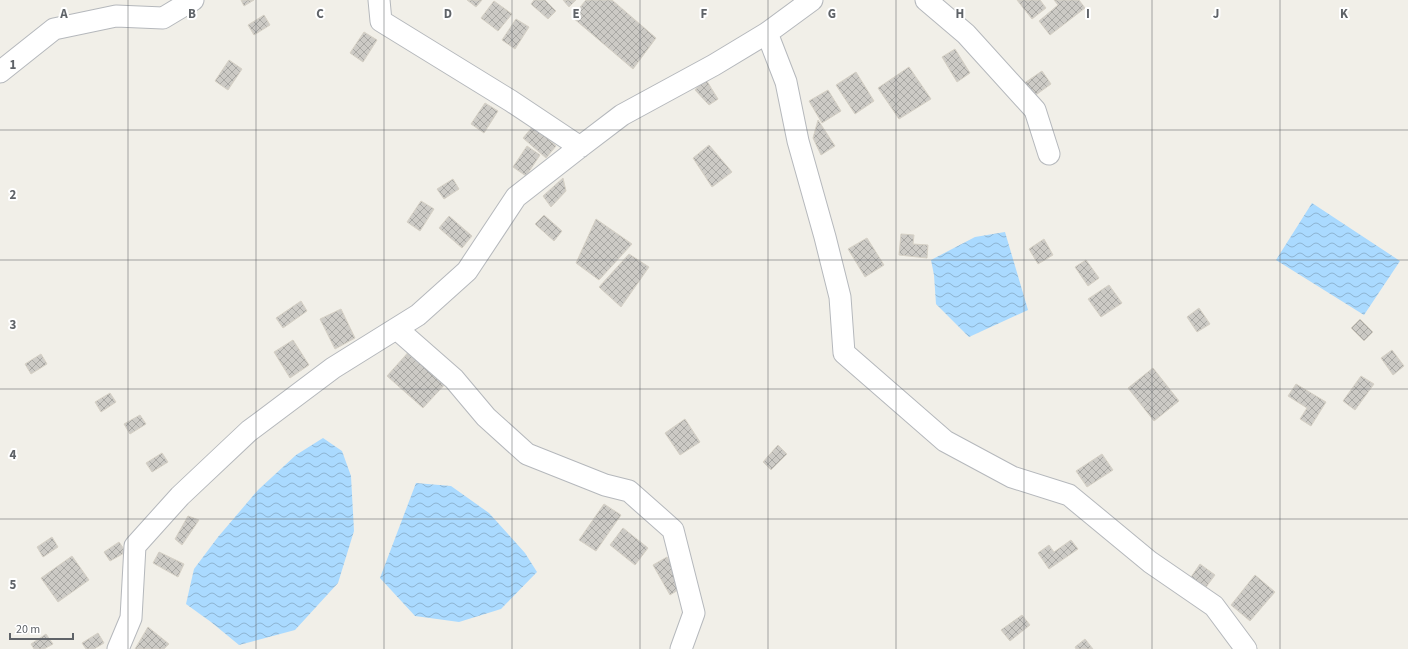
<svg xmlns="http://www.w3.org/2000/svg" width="1408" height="649" font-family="'Source Sans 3',sans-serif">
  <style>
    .water { fill: url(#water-waves) }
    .building { fill: url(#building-cross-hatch); stroke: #d6d1c6 }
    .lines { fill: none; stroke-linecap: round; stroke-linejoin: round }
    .minor-casing { stroke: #b5b8bc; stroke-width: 23 }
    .minor { stroke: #fff; stroke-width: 21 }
    .grid { fill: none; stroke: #5f6368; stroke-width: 1; stroke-opacity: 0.55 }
    .grid-label { font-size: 13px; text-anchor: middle; font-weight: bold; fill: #5f6368; stroke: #fff; stroke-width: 4; stroke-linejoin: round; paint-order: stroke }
  </style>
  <defs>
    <pattern id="water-waves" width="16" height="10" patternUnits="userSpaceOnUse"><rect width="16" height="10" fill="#aadaff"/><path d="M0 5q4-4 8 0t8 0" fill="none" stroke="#8eb4d2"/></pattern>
    <pattern id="building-cross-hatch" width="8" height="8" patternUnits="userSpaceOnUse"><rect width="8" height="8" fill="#cccac5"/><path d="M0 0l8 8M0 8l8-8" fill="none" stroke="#a9a8a4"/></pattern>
  </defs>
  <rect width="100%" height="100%" fill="#f1efe8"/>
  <!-- water -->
  <path class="water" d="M 1312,203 L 1400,261 L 1364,315 L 1276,260 Z
    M 1005,232 L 1028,310 L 969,337 L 936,304 L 934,275 L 931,260 L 975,237 Z
    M 323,438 L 342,451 L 351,476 L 354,531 L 338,583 L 295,630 L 239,645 L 211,622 L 186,604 L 194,569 L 218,537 L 258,490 L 296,455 Z
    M 416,483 L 451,486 L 489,513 L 525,553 L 537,572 L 501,609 L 459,622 L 415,616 L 380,578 Z"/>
  <!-- building -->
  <path class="building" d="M 241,0 L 254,0 L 244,6 Z
    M 467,0 L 482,0 L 476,7 Z
    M 534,0 L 545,0 L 556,11 L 548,19 L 531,4 Z
    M 563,0 L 576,0 L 569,7 Z
    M 586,0 L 612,0 L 656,38 L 633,69 L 572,17 Z
    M 1017,0 L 1040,0 L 1046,8 L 1032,19 Z
    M 1054,0 L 1079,0 L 1085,8 L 1050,35 L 1039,21 L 1058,5 Z
    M 494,1 L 512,14 L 498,31 L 481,18 Z
    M 264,15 L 270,25 L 254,35 L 248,25 Z
    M 516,19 L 529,27 L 515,49 L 502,40 Z
    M 364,32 L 377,40 L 363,62 L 350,53 Z
    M 955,49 L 970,73 L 957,82 L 942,57 Z
    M 229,60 L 242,69 L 228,90 L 215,81 Z
    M 909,67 L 931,99 L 899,119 L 878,88 Z
    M 1042,71 L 1051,84 L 1033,97 L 1023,84 Z
    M 856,72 L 874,101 L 855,114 L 836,85 Z
    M 705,78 L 718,99 L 709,105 L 695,90 Z
    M 828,90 L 841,111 L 822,123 L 809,101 Z
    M 485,103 L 498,111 L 484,133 L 471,124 Z
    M 818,120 L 835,146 L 821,155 L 813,138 Z
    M 533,126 L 556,146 L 546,158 L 523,138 Z
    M 709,145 L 732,172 L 712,187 L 693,158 Z
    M 527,146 L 540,155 L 526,176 L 513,167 Z
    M 563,178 L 566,191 L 551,207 L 543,196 Z
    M 453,179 L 459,189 L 444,199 L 437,189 Z
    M 421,201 L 434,209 L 420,231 L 407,222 Z
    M 544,215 L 562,231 L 554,241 L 535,224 Z
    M 449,216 L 472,236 L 462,248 L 439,228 Z
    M 596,219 L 632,244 L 599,280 L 576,263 Z
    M 901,234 L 914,235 L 913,244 L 928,245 L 927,258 L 899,255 Z
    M 867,238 L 884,265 L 865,277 L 848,249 Z
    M 1044,239 L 1053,255 L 1038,264 L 1029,249 Z
    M 629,254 L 649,267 L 621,307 L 599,287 Z
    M 1086,260 L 1099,278 L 1088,286 L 1075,267 Z
    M 1109,285 L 1122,303 L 1101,317 L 1088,299 Z
    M 301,301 L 307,311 L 283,328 L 276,318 Z
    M 1199,308 L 1210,324 L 1197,332 L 1187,317 Z
    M 341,309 L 355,338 L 335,349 L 320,319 Z
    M 1360,319 L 1373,332 L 1364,341 L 1351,328 Z
    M 293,340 L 309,365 L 290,378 L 274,352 Z
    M 412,348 L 448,381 L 423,408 L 387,376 Z
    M 1392,350 L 1404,366 L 1393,375 L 1381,358 Z
    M 41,354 L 47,364 L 31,374 L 25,364 Z
    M 1153,368 L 1179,401 L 1154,421 L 1128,388 Z
    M 1361,376 L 1374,384 L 1355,410 L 1343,401 Z
    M 1296,384 L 1326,402 L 1311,426 L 1300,419 L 1307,408 L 1288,396 Z
    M 110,393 L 116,402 L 101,412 L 95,402 Z
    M 140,415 L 146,424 L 130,434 L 124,424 Z
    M 685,419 L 700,442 L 680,455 L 665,433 Z
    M 778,445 L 787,454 L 771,470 L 763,462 Z
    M 162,453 L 168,462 L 152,472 L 146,463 Z
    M 1102,454 L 1113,470 L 1087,487 L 1076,471 Z
    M 604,504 L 621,515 L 596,551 L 579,540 Z
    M 188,516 L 199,520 L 182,545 L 175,539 Z
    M 623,528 L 648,548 L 635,565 L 610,545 Z
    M 52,537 L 58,547 L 43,557 L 37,547 Z
    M 1071,540 L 1078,549 L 1049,569 L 1038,553 L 1049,545 L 1054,552 Z
    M 119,542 L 126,552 L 110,561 L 104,552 Z
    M 159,552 L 184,564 L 178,577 L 153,563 Z
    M 72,556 L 89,580 L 58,602 L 41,578 Z
    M 667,557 L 683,587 L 670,595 L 653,565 Z
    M 1200,564 L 1215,575 L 1206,587 L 1191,577 Z
    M 1255,575 L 1275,592 L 1250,621 L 1231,605 Z
    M 1022,615 L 1030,625 L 1010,641 L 1001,630 Z
    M 148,627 L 169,644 L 164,649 L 135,649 Z
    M 98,633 L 104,643 L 94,649 L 86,649 L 82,643 Z
    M 46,634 L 53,644 L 44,649 L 34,649 L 31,644 Z
    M 1085,639 L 1093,649 L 1076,649 L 1075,647 Z"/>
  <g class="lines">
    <defs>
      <path id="minor" d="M 379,0 L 381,21 L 511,101 L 580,147
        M 926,0 L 966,34 L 1035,110 L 1049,154
        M 767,33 L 786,82 L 798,141 L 825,237 L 840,297 L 844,353 L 945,441 L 1012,477 L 1069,495 L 1150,562 L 1214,606 L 1246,649
        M 0,72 L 54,29 L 116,16 L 163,18 L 193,0
        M 397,329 L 454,379 L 486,417 L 527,454 L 605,485 L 629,491 L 673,530 L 694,613 L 681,649
        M 118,649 L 131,618 L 135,546 L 180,496 L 249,431 L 333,368 L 418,315 L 467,271 L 516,197 L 580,147 L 622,115 L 714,65 L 767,33 L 812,0"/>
    </defs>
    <!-- minor casing -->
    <use href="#minor" class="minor-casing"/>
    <!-- minor -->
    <use href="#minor" class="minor"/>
  </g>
  <!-- grid -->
  <path class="grid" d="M 128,0 L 128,649M 256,0 L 256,649M 384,0 L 384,649M 512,0 L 512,649M 640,0 L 640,649M 768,0 L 768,649M 896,0 L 896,649M 1024,0 L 1024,649M 1152,0 L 1152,649M 1280,0 L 1280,649M 0,130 L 1408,130M 0,260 L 1408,260M 0,389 L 1408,389M 0,519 L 1408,519"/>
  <g class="grid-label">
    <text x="64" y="18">A</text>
    <text x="192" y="18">B</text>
    <text x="320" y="18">C</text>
    <text x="448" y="18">D</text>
    <text x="576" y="18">E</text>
    <text x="704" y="18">F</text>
    <text x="832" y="18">G</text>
    <text x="960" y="18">H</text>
    <text x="1088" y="18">I</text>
    <text x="1216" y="18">J</text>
    <text x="1344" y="18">K</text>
    <text x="13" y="69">1</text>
    <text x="13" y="199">2</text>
    <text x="13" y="329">3</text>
    <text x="13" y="459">4</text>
    <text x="13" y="589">5</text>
  </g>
  <!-- scale -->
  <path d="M10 633v6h63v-6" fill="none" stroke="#5f6368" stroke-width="2"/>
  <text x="16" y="633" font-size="12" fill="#5f6368" stroke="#ffffff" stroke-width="3" paint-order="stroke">20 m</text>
</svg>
